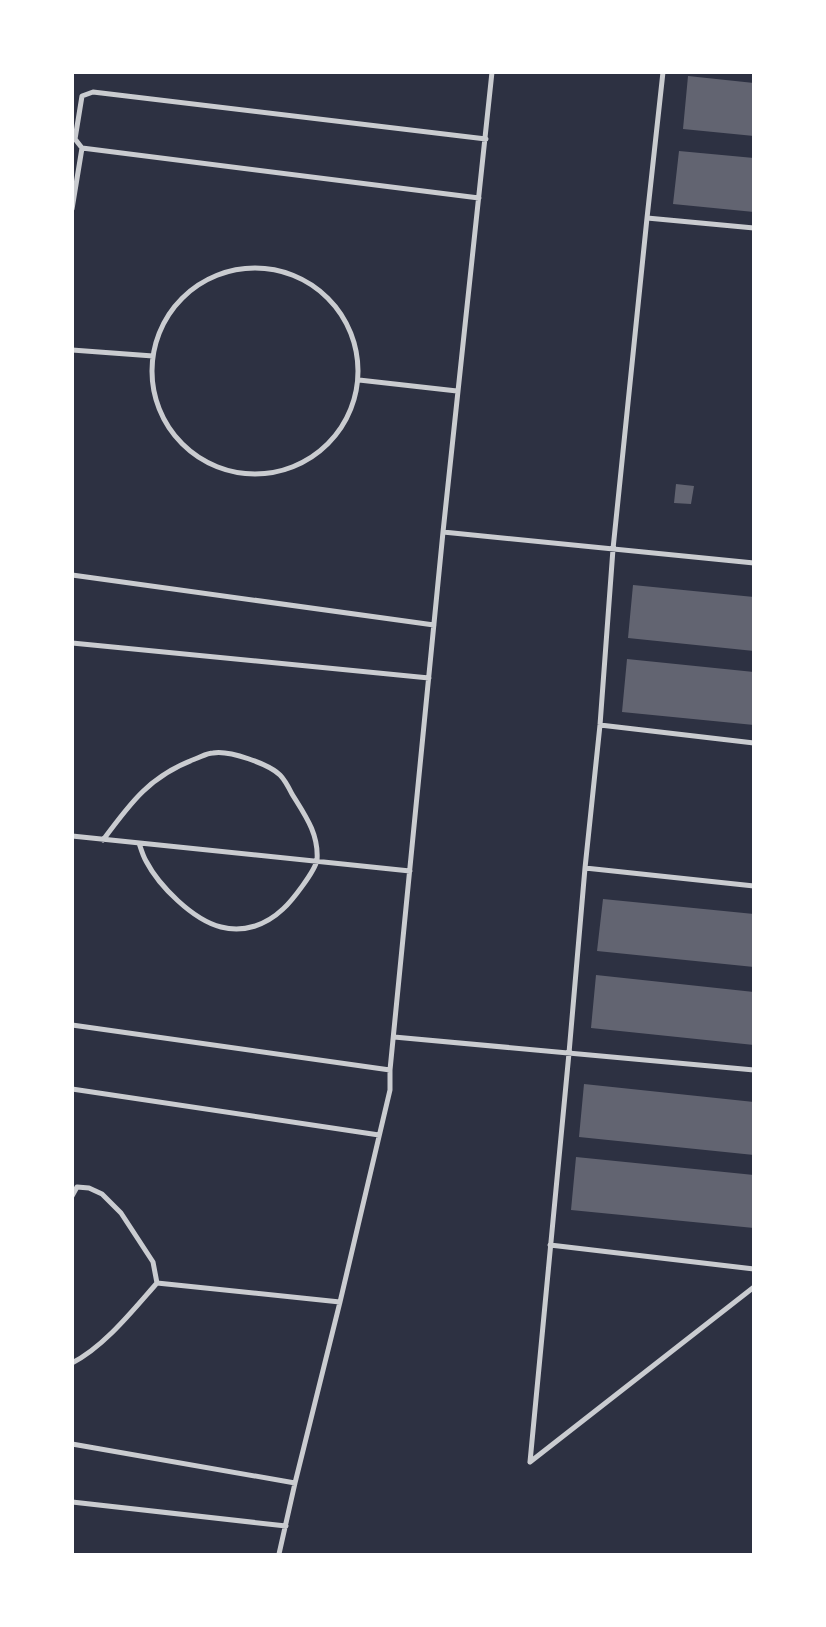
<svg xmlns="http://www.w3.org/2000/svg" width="826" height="1627" font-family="Figtree,sans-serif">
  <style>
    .building { fill: #626471 }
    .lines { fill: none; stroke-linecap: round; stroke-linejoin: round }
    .minor { stroke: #caccd0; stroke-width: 5 }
  </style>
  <rect width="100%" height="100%" fill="#2d3142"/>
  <!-- building -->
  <path class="building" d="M 688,76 L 754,83 L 754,136 L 683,129 Z
    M 679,151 L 754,158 L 754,212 L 673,204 Z
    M 676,484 L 694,486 L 691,504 L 674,503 Z
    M 633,585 L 754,597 L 754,651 L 628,638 Z
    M 627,659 L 754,672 L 754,725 L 622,712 Z
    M 603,899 L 754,914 L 754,967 L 597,951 Z
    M 596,975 L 754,992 L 754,1045 L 591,1028 Z
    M 584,1084 L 754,1102 L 754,1155 L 579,1137 Z
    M 576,1157 L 754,1175 L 754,1228 L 571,1210 Z"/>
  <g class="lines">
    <!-- minor -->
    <path class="minor" d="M 479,198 L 82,148 L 75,139 L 82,96 L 93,92 L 486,139
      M 72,209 L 82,148
      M 647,218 L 754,228
      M152 371a103 103 0 1 1 206 0a103 103 0 1 1-206 0Z
      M 72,350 L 153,356
      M 359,380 L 457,391
      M 443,532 L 754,563
      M 72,575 L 434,625
      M 72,643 L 429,678
      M 600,725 L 754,743
      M 72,836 L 410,871
      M 103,840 C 131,802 150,776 195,759 C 201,757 207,753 213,753 C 229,750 269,764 280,775 C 285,780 289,788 292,794 C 305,815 319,834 317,860 C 315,871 292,901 283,909 C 266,925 244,933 221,927 C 193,920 159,886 146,861 C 143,856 141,849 139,843
      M 585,868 L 754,886
      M 72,1025 L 390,1070
      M 394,1037 L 754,1070
      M 72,1089 L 379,1135
      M 72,1196 L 77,1187 L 89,1188 L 102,1194 L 121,1213 L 153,1262 L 157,1283
      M 550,1245 L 754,1269
      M 157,1283 L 340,1302
      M 72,1363 C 104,1347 134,1309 157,1283
      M 72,1444 L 295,1483
      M 530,1462 L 569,1053 L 585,868 L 600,725 L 613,549 L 647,218 L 663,72
      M 530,1462 L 754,1287
      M 72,1502 L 286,1526
      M 279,1554 L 295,1483 L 340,1302 L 390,1090 L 390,1070 L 443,532 L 492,72"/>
  </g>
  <!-- border -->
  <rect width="826" height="1627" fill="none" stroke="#ffffff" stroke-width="148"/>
</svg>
